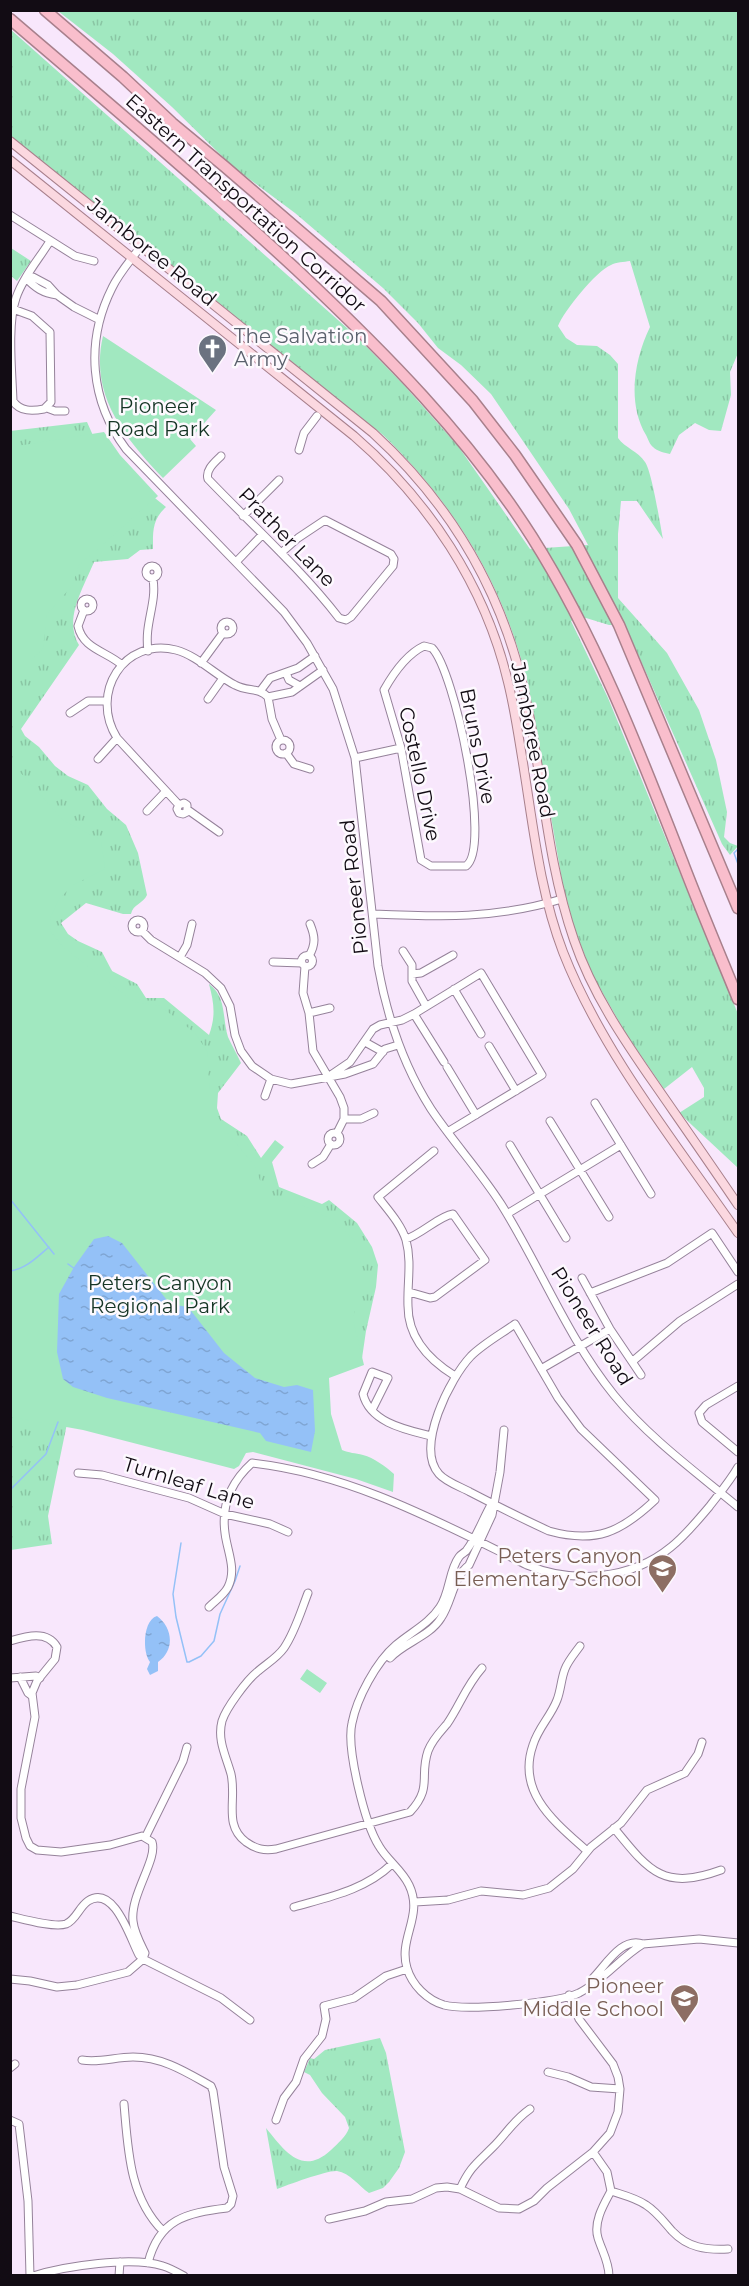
<svg xmlns="http://www.w3.org/2000/svg" width="749" height="2286" font-family="Montserrat,sans-serif">
  <style>
    .grass { fill: url(#grass-tufts) }
    .park { fill: #a1e8c0 }
    .water { fill: url(#water-ripples) }
    .lines { fill: none; stroke-linecap: round; stroke-linejoin: round }
    .stream { stroke: #94c1f7; stroke-width: 1.5 }
    .minor-casing { stroke: #95829a; stroke-width: 9 }
    .major-casing { stroke: #a8808c; stroke-width: 10 }
    .highway-casing { stroke: #a8808c; stroke-width: 13 }
    .minor { stroke: #fff; stroke-width: 7 }
    .major { stroke: #fbd8e0; stroke-width: 8 }
    .highway { stroke: #f9becc; stroke-width: 10 }
    .labels { text-anchor: middle; stroke-width: 5; stroke-linejoin: round; paint-order: stroke }
    .street-label { font-size: 20px; fill: #120c14; stroke: #fdf9fe }
    .worship-label { font-size: 20px; fill: #5b616d; stroke: #fdf9fe; text-anchor: start }
    .park-label { font-size: 20px; fill: #153525; stroke: #fdf9fe }
    .education-label { font-size: 20px; fill: #785e54; stroke: #fdf9fe; text-anchor: end }
  </style>
  <defs>
    <pattern id="grass-tufts" width="24" height="20" patternUnits="userSpaceOnUse" patternTransform="scale(1.5)"><rect width="24" height="20" fill="#a1e8c0"/><path d="M3 7l-1-3M5 7V3M7 7l1-3M15 17l-1-3M17 17v-4M19 17l1-3" fill="none" stroke="#8ac6a4"/></pattern>
    <pattern id="water-ripples" width="26" height="14" patternUnits="userSpaceOnUse" patternTransform="scale(1.5)"><rect width="26" height="14" fill="#94c1f7"/><path d="M2 4q2-2 4 0t4 0M15 11q2-2 4 0t4 0" fill="none" stroke="#7fa5d3"/></pattern>
  </defs>
  <rect width="100%" height="100%" fill="#f8e7fc"/>
  <!-- grass -->
  <path class="grass" d="M 58,11 L 738,11 L 738,353 L 730,372 L 731,395 L 721,431 L 709,430 L 695,423 L 679,435 L 670,454 C 665,453 657,451 653,447 C 650,445 648,439 646,435 C 627,403 634,360 650,327 L 630,261 C 624,262 616,262 611,265 C 596,271 564,311 558,326 L 566,338 L 577,345 L 597,346 L 610,355 L 618,364 L 618,438 C 625,448 638,451 645,462 C 652,472 660,524 663,539 L 637,501 L 621,501 L 618,534 L 618,598 L 667,653 L 699,710 L 716,760 L 727,812 L 724,837 L 730,843 L 738,846 L 730,855 L 722,844 L 625,625 L 609,625 L 586,618 L 571,621 L 608,698 L 738,1014 L 738,1168 L 679,1113 L 704,1097 L 704,1088 L 692,1067 L 664,1089 L 626,1034 L 592,974 L 575,930 L 563,886 L 528,684 C 503,584 457,507 383,435 L 11,136 L 10,29 L 356,336 L 403,384 L 458,446 L 530,549 L 588,545 L 569,509 L 491,394 L 461,365 L 438,348 L 418,323 L 383,288 L 295,213 L 233,167 L 172,107 L 113,54 Z
    M 11,248 L 31,261 L 17,281 L 11,276 Z
    M 87,422 L 99,449 L 119,469 L 166,507 C 152,520 153,531 153,549 L 140,550 L 128,559 L 94,562 C 84,587 63,619 79,645 L 21,729 L 25,736 L 39,747 L 55,766 L 68,776 L 88,785 L 107,809 L 126,825 L 138,853 L 147,895 C 143,904 133,904 131,914 L 123,914 L 86,903 L 61,923 L 68,934 L 78,941 L 102,952 L 112,971 L 137,984 L 146,998 L 164,998 L 209,1035 C 216,1016 214,1003 209,984 C 227,997 222,1018 228,1037 C 232,1046 237,1054 241,1063 L 218,1093 L 217,1108 L 221,1119 L 247,1136 L 261,1158 L 275,1140 L 284,1147 L 272,1162 L 279,1187 L 322,1204 L 329,1200 L 357,1223 L 372,1247 L 378,1265 L 376,1287 L 366,1331 L 361,1365 L 70,1409 L 48,1516 L 52,1544 L 11,1550 L 10,431 Z
    M 380,2038 L 386,2053 L 405,2152 L 399,2168 L 389,2182 L 383,2188 L 369,2193 C 359,2186 350,2173 337,2171 C 328,2170 287,2185 277,2189 L 266,2128 C 284,2150 302,2177 331,2150 C 338,2143 346,2137 349,2128 L 345,2117 L 322,2093 L 310,2075 L 304,2072 L 310,2058 L 314,2059 L 325,2050 Z"/>
  <!-- park -->
  <path class="park" d="M 103,336 L 216,410 L 190,439 L 196,446 L 163,478 C 125,438 89,395 103,336 Z
    M 104,432 L 120,455 L 158,496 L 79,565 L 72,586 L 47,614 L 43,648 L 31,661 L 19,682 L 11,704 L 11,447 Z
    M 10,761 L 63,820 L 101,840 L 105,869 L 73,885 L 60,898 L 50,917 L 51,932 L 63,947 L 134,1002 L 160,1006 L 195,1033 L 207,1051 L 210,1099 L 224,1129 L 255,1166 L 262,1186 L 274,1198 L 302,1205 L 331,1219 L 354,1240 L 363,1270 L 353,1320 L 364,1365 L 329,1378 L 331,1414 L 342,1450 C 349,1453 355,1453 363,1455 C 374,1458 385,1466 394,1474 L 393,1492 L 356,1479 L 253,1452 L 246,1453 L 239,1466 L 234,1469 L 83,1430 L 11,1417 Z
    M 307,1669 L 327,1683 L 320,1693 L 300,1679 Z"/>
  <!-- water -->
  <path class="water" d="M 108,1236 L 122,1243 L 170,1304 L 188,1307 L 224,1353 L 255,1378 L 284,1387 L 297,1385 L 313,1390 L 315,1431 L 311,1452 L 266,1441 L 260,1433 L 107,1398 L 73,1387 L 63,1379 L 57,1352 L 59,1294 L 74,1267 L 94,1239 Z
    M 157,1616 C 173,1628 175,1650 158,1662 L 158,1671 L 150,1675 L 147,1669 L 150,1662 C 142,1652 143,1620 157,1616 Z"/>
  <g class="lines">
    <!-- stream -->
    <path class="stream" d="M 738,849 L 734,853 L 738,864
      M 10,1199 L 54,1254
      M 68,1264 L 75,1269
      M 10,1271 C 26,1269 37,1257 49,1247
      M 10,1490 L 46,1454 L 58,1422
      M 181,1543 L 173,1594 L 176,1617 L 187,1662 L 189,1662 L 201,1656 L 214,1641 L 220,1614 L 235,1581 L 240,1566"/>
    <defs>
      <path id="minor" d="M 10,215 L 75,256 L 94,261
        M 141,246 C 131,260 119,273 112,288 C 85,342 90,401 126,449 L 284,612 L 307,643 L 333,689 L 355,758 L 378,966 C 387,1017 403,1065 431,1109 C 453,1142 480,1171 501,1204 C 540,1266 567,1337 614,1395 C 649,1438 696,1472 738,1507
        M 26,278 C 35,288 43,293 57,295
        M 28,279 L 33,277 L 48,285 L 57,295 L 74,307 L 98,319
        M 13,309 L 32,316 L 50,332 L 51,402 L 44,409 C 33,411 20,412 13,401 C 12,372 7,324 16,298 C 23,277 39,259 50,241
        M 47,408 L 55,411 L 65,411
        M 299,450 L 304,433 L 317,416
        M 221,456 C 215,462 205,470 208,479 C 252,525 300,568 339,618 L 346,620 L 351,617 L 393,566 L 394,559 L 391,554 L 325,520 L 298,538 L 281,553
        M 243,516 L 279,480
        M 237,561 L 262,535
        M146 572a6 6 0 1 1 12 0a6 6 0 1 1-12 0Z
        M81 605a6 6 0 1 1 12 0a6 6 0 1 1-12 0Z
        M 84,610 L 78,626 C 83,649 106,651 122,665
        M221 628a6 6 0 1 1 12 0a6 6 0 1 1-12 0Z
        M 424,646 L 432,648 C 455,671 492,848 466,866 L 431,866 L 421,860 L 401,748 L 384,690 C 393,674 407,654 424,646 Z
        M 148,651 C 144,623 157,604 153,579
        M 201,663 L 223,633
        M 286,673 L 289,680 L 300,686
        M 261,690 L 270,678 L 298,668 L 315,656
        M 268,697 L 292,692 L 323,670
        M 268,697 L 272,719 L 281,740
        M 208,699 L 223,678
        M 70,713 L 88,701 L 105,701
        M276 747a7 7 0 1 1 14 0a7 7 0 1 1-14 0Z
        M 286,753 L 294,764 L 310,769
        M 355,758 L 401,748
        M 98,759 L 117,738
        M 179,805 L 184,803 L 187,805 L 187,812 L 183,814 L 179,813 L 177,809 L 179,805 L 117,738 C 89,693 124,637 176,650 C 198,656 215,675 235,685 C 248,692 258,687 268,697
        M 188,810 L 219,832
        M 147,811 L 166,791
        M 373,914 C 442,917 495,919 562,899
        M132 926a6 6 0 1 1 12 0a6 6 0 1 1-12 0Z
        M 142,931 L 151,940 L 205,973 L 221,988 L 230,1006 L 235,1035 L 241,1051 L 252,1066 L 271,1079 L 291,1084 L 345,1074 L 373,1064 L 385,1049 L 398,1045
        M 403,951 L 412,965 L 412,981 L 426,1006
        M301.5 961a5.5 5.5 0 1 1 11 0a5.5 5.5 0 1 1-11 0Z
        M 309,956 C 316,944 315,936 310,924
        M 180,957 L 187,945 L 192,924
        M 273,962 L 302,963
        M 305,966 L 303,993 L 309,1013 L 313,1051 L 340,1097 L 344,1108 L 344,1119 L 337,1133
        M 412,974 L 421,973 L 453,955
        M 454,989 L 481,1034
        M 309,1013 L 330,1008
        M 414,1014 L 444,1062
        M 365,1042 L 383,1052
        M 489,1046 L 516,1091
        M 447,1067 L 476,1115
        M 328,1077 L 350,1062 L 373,1029 L 380,1025 L 402,1020 L 414,1014 L 481,973 L 542,1075 L 449,1131
        M 265,1096 L 271,1079
        M 595,1103 L 651,1194
        M 344,1119 L 361,1119 L 374,1113
        M 550,1121 L 609,1217
        M328 1139a6 6 0 1 1 12 0a6 6 0 1 1-12 0Z
        M 510,1145 L 566,1238
        M 434,1151 L 378,1197 C 388,1210 401,1224 406,1240 C 412,1262 407,1284 408,1306 C 408,1338 429,1360 455,1376
        M 312,1164 L 323,1157 L 331,1144
        M 507,1214 L 621,1145
        M 406,1239 C 422,1234 439,1216 453,1214 L 485,1260 L 435,1297 L 430,1298 L 409,1292
        M 582,1278 L 610,1329 L 641,1375
        M 590,1293 L 667,1263 L 712,1233 L 738,1272
        M 515,1324 L 558,1398 L 581,1429 L 655,1500 C 621,1532 596,1544 549,1531 C 523,1519 497,1506 470,1492 C 461,1487 446,1482 439,1474 C 415,1447 450,1378 471,1356 C 483,1344 501,1334 515,1324 Z
        M 633,1361 L 680,1321 L 738,1284
        M 541,1369 L 610,1329
        M 738,1386 L 706,1405 L 699,1413 L 702,1422 L 738,1452
        M 372,1410 L 388,1378 L 372,1372 L 363,1394 C 370,1423 407,1430 431,1436
        M 78,1473 L 102,1475 L 189,1498 L 225,1514 L 270,1524 L 288,1532
        M 492,1503 C 483,1518 477,1537 466,1551 C 464,1553 461,1554 459,1557 C 449,1570 450,1592 440,1607 C 429,1624 411,1632 396,1645 C 376,1662 357,1698 352,1723 C 346,1748 365,1824 379,1846 C 387,1860 402,1870 409,1885 C 424,1916 398,1938 407,1968 C 412,1985 427,2000 444,2005 C 467,2011 558,2003 579,1993 C 604,1980 620,1958 643,1944
        M 308,1593 C 301,1611 295,1632 284,1648 C 277,1658 266,1664 257,1672 C 247,1680 226,1708 222,1721 C 217,1740 226,1756 231,1774 C 237,1799 223,1825 246,1842 C 256,1849 264,1851 276,1849 L 410,1812 C 433,1787 419,1777 428,1751 C 432,1740 440,1732 447,1724 C 460,1705 466,1686 482,1668
        M 209,1607 C 215,1601 224,1595 228,1587 C 237,1569 227,1551 225,1533 C 221,1504 232,1481 252,1463 C 351,1474 439,1522 527,1565 C 573,1584 631,1580 671,1547 C 685,1536 697,1521 709,1507 C 719,1494 730,1481 738,1467
        M 10,1641 C 27,1636 47,1630 57,1647 L 55,1659 L 37,1681 L 32,1693 L 35,1717 L 21,1789 L 21,1818 L 26,1838 L 30,1846 L 37,1850 L 61,1852 L 110,1845 L 142,1836 L 152,1842 C 158,1859 130,1895 133,1921 C 134,1932 140,1943 145,1953 L 143,1959 L 128,1972 L 77,1985 L 57,1987 L 30,1981 L 10,1979
        M 580,1646 C 575,1653 568,1661 565,1669 C 561,1679 561,1690 557,1700 C 551,1716 538,1728 533,1745 C 516,1793 556,1823 587,1851
        M 390,1658 C 405,1642 429,1637 441,1618 C 452,1602 453,1577 469,1565 L 492,1515 L 500,1472 L 504,1430
        M 20,1677 L 28,1693 L 32,1696
        M 10,1678 L 36,1676 L 40,1678
        M 614,1828 C 649,1871 663,1891 721,1870
        M 146,1836 L 183,1761 L 187,1747
        M 415,1902 L 448,1900 L 481,1891 L 523,1895 L 549,1888 L 573,1869 L 591,1847 L 621,1823 L 647,1790 L 685,1773 L 698,1754 L 702,1742
        M 294,1907 C 329,1897 365,1890 392,1864
        M 10,1916 C 23,1919 54,1928 66,1924 C 76,1920 79,1907 88,1901 C 114,1884 130,1938 139,1955 L 143,1959 L 221,1998 L 250,2020
        M 591,1980 C 605,1967 621,1936 643,1944 L 699,1939 L 738,1943
        M 82,2060 C 100,2063 115,2057 133,2057 C 163,2057 186,2072 211,2086 L 213,2091 L 224,2167 L 233,2196 L 231,2204 L 227,2208 C 186,2213 159,2219 148,2263
        M 10,2068 L 15,2064
        M 548,2072 L 568,2077 L 591,2087 L 620,2089
        M 124,2104 C 128,2149 129,2197 163,2231
        M 10,2120 L 19,2124 L 28,2201 L 30,2276
        M 276,2120 L 284,2098 L 296,2082 L 304,2059 L 322,2036 L 326,2019 L 324,2006 L 354,1998 L 386,1976 L 407,1969
        M 593,2152 L 607,2172 L 611,2191 C 604,2204 593,2222 598,2238 C 602,2251 609,2262 609,2276
        M 460,2189 C 470,2167 477,2163 493,2147 C 506,2134 514,2120 530,2109
        M 611,2191 C 623,2195 636,2198 646,2205 C 657,2212 664,2222 672,2231 C 688,2248 706,2250 728,2249
        M 329,2219 L 365,2211 L 386,2202 L 412,2199 L 436,2188 L 447,2187 L 460,2189 L 499,2208 L 519,2209 L 534,2201 L 547,2188 L 593,2152 L 610,2133 L 618,2112 L 620,2089 L 618,2077 L 613,2064 L 579,2019 L 569,1995
        M 33,2276 C 65,2266 132,2256 163,2266 C 170,2268 177,2272 184,2276
        M 119,2276 L 120,2262"/>
      <path id="major" d="M 10,141 L 373,433 C 454,507 507,600 528,709 C 543,785 548,865 574,940 C 592,993 624,1040 656,1086 C 683,1125 711,1165 738,1205
        M 10,160 L 354,436 C 428,500 485,585 508,682 C 514,706 518,732 522,757 C 533,823 539,889 563,952 C 602,1052 677,1145 738,1233"/>
      <path id="highway" d="M 45,10 L 123,77 L 172,123 L 224,166 L 381,301 L 473,401 L 515,455 L 577,545 L 619,625 L 738,908
        M 10,19 C 107,102 204,184 297,270 C 384,352 468,436 532,537 C 597,640 640,753 684,866 C 701,910 720,955 738,999"/>
    </defs>
    <!-- minor casing -->
    <use href="#minor" class="minor-casing"/>
    <!-- major casing -->
    <use href="#major" class="major-casing"/>
    <!-- highway casing -->
    <use href="#highway" class="highway-casing"/>
    <!-- minor -->
    <use href="#minor" class="minor"/>
    <!-- major -->
    <use href="#major" class="major"/>
    <!-- highway -->
    <use href="#highway" class="highway"/>
  </g>
  <!-- icons -->
  <defs>
    <symbol id="church-pin" viewBox="-11 -11 22 30"><path d="M0 17L-7.5 6A9.5 9.5 0 1 1 7.5 6Z" fill="#6b7280" stroke="#fdf9fe"/><path d="M-1.2-6h2.4v3.5h3.3v2.4h-3.3V6h-2.4V-.1h-3.3v-2.4h3.3Z" fill="#fff"/></symbol>
    <symbol id="school-pin" viewBox="-11 -11 22 30"><path d="M0 17L-7.5 6A9.5 9.5 0 1 1 7.5 6Z" fill="#8d6e63" stroke="#fdf9fe"/><path d="M0-5L7-2L0 1L-7-2ZM-4 1L0 2.5L4 1V4Q0 6-4 4Z" fill="#fff"/></symbol>
  </defs>
  <g fill-rule="evenodd">
    <use href="#church-pin" x="196" y="332" width="33" height="45"/>
    <use href="#school-pin" x="646" y="1552" width="33" height="45"/>
    <use href="#school-pin" x="668" y="1982" width="33" height="45"/>
  </g>
  <g class="labels">
    <!-- street labels -->
    <g class="street-label">
      <text transform="translate(246 203) rotate(42)" y="7">Eastern Transportation Corridor</text>
      <text transform="translate(152 252) rotate(39)" y="7">Jamboree Road</text>
      <text transform="translate(287 537) rotate(46)" y="7">Prather Lane</text>
      <text transform="translate(533 740) rotate(79)" y="7">Jamboree Road</text>
      <text transform="translate(478 746) rotate(79)" y="7">Bruns Drive</text>
      <text transform="translate(420 774) rotate(78)" y="7">Costello Drive</text>
      <text transform="translate(354 887) rotate(-96)" y="7">Pioneer Road</text>
      <text transform="translate(592 1326) rotate(58)" y="7">Pioneer Road</text>
      <text transform="translate(189 1483) rotate(17)" y="7">Turnleaf Lane</text>
    </g>
    <!-- worship labels -->
    <g class="worship-label">
      <text x="234" y="343">The Salvation<tspan x="234" dy="23">Army</tspan></text>
    </g>
    <!-- park labels -->
    <g class="park-label">
      <text x="158" y="413">Pioneer<tspan x="158" dy="23">Road Park</tspan></text>
      <text x="160" y="1290">Peters Canyon<tspan x="160" dy="23">Regional Park</tspan></text>
    </g>
    <!-- education labels -->
    <g class="education-label">
      <text x="642" y="1563">Peters Canyon<tspan x="642" dy="23">Elementary School</tspan></text>
      <text x="664" y="1993">Pioneer<tspan x="664" dy="23">Middle School</tspan></text>
    </g>
  </g>
  <!-- border -->
  <rect width="749" height="2286" fill="none" stroke="#120c14" stroke-width="24"/>
</svg>
